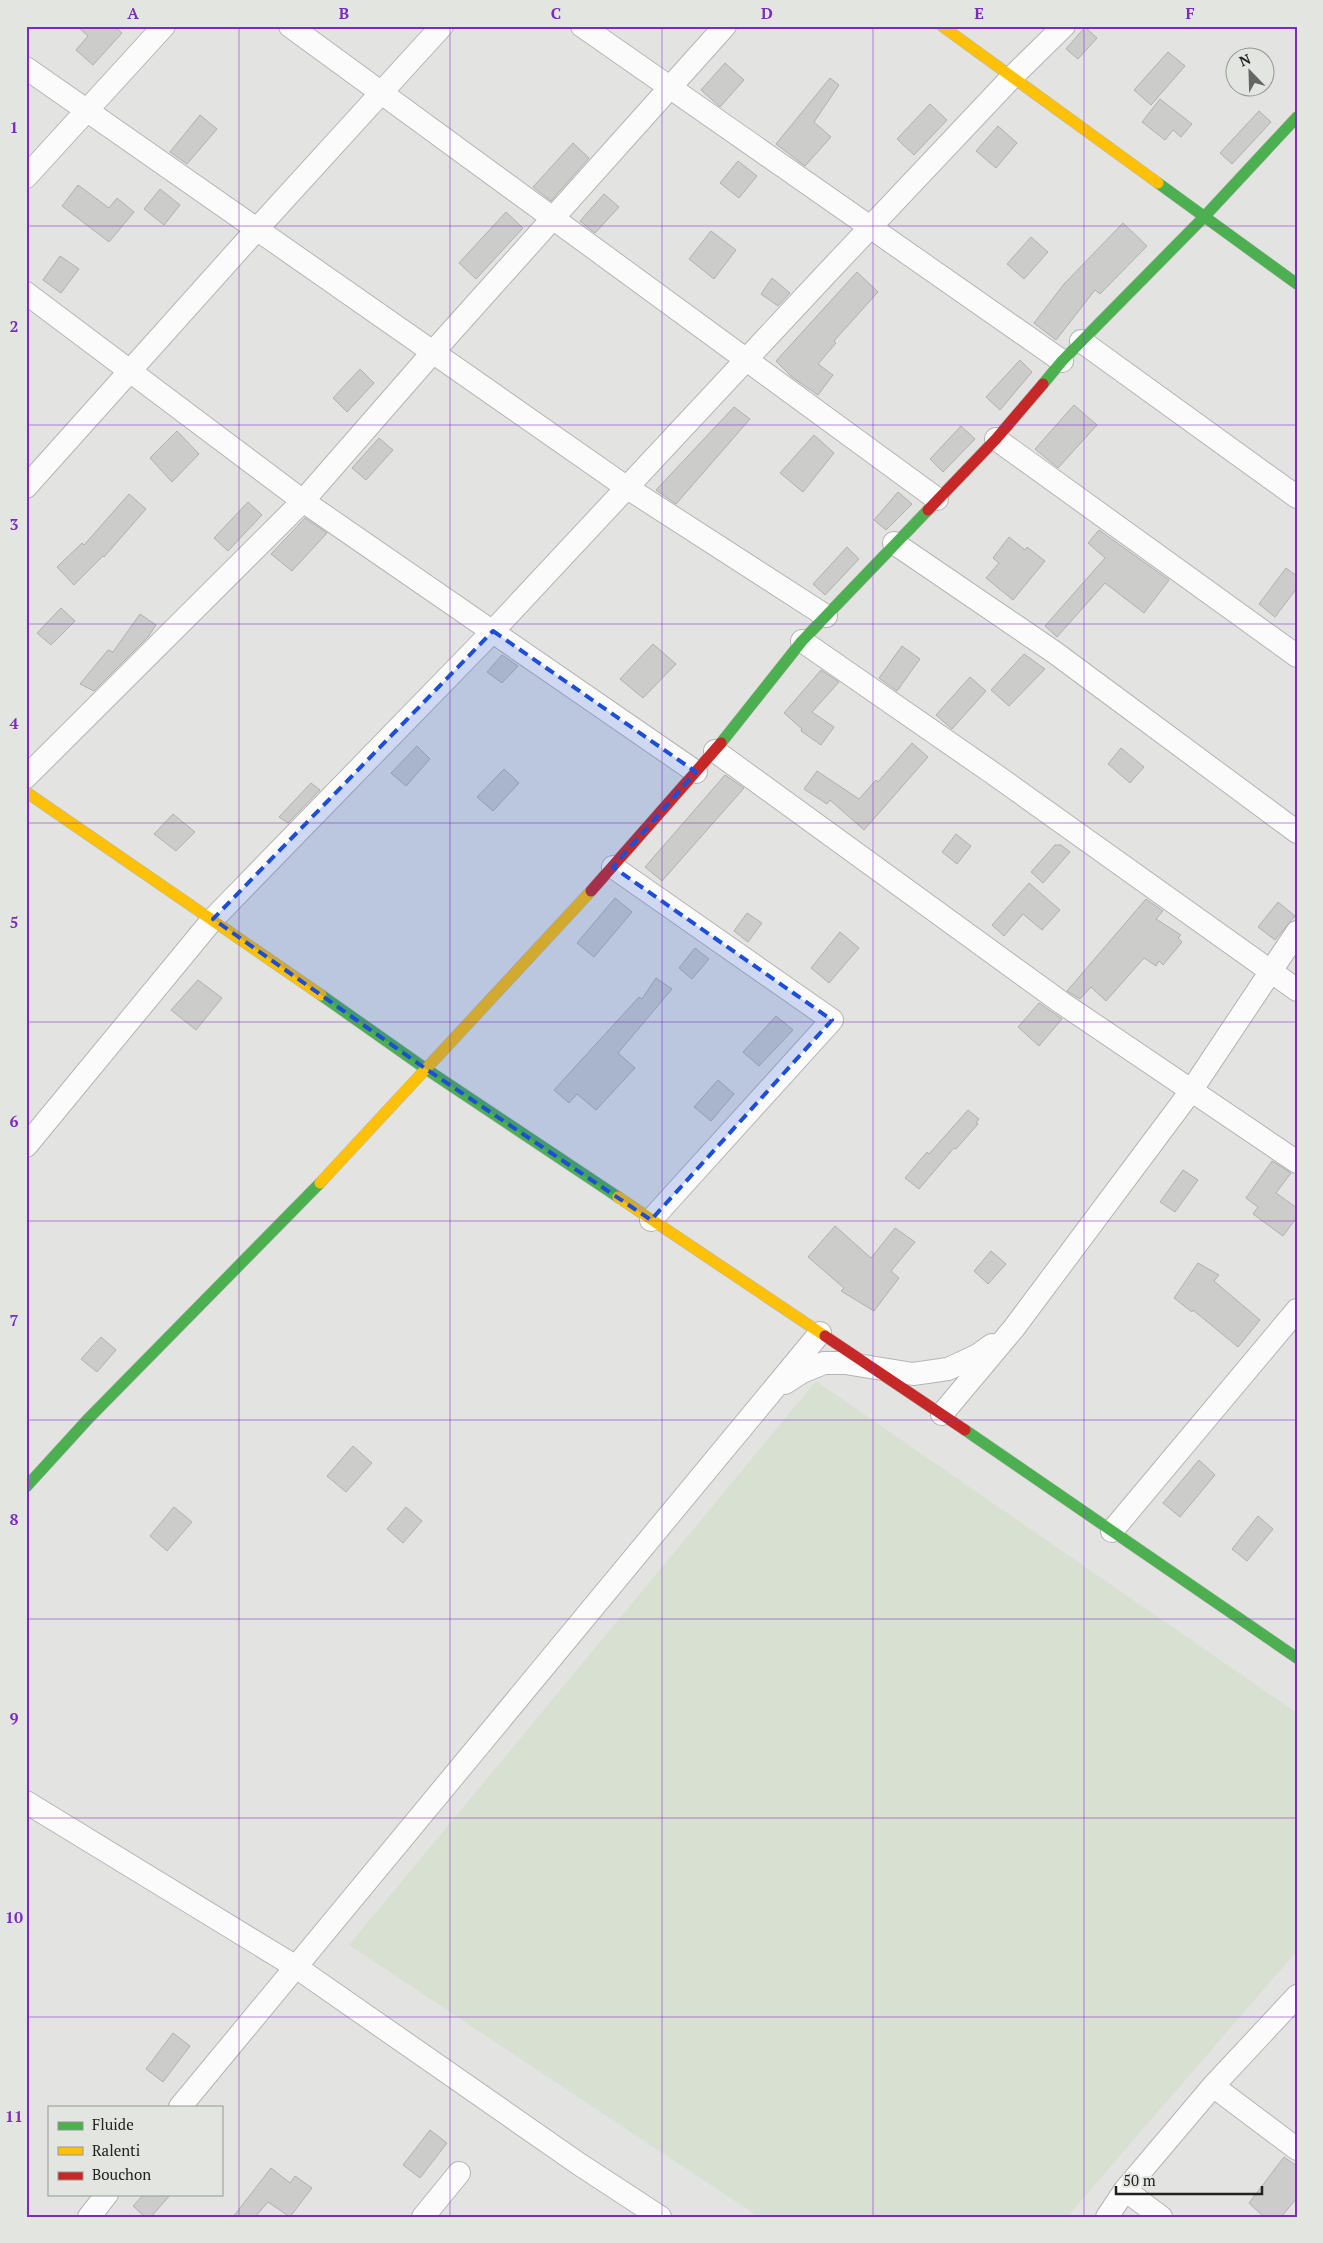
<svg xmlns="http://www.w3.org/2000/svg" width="1323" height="2243" font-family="'PT Serif',serif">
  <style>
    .green { fill: #d8e0d2 }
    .building { fill: #cccdcb; stroke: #afb0af }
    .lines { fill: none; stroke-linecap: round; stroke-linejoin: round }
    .street-casing { stroke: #b4b5b3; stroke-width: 24 }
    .fast-casing { stroke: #b4b5b3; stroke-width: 12 }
    .slow-casing { stroke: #b4b5b3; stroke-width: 12 }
    .jam-casing { stroke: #b4b5b3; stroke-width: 12 }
    .street { stroke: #fbfbfb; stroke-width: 22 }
    .fast { stroke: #4caf50; stroke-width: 11 }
    .slow { stroke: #ffc107; stroke-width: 11 }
    .jam { stroke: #c62828; stroke-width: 11 }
    .marked { fill: #1d4ed8; fill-opacity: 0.2; stroke: #1d4ed8; stroke-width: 4; stroke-dasharray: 10 6; stroke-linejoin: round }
    .grid { fill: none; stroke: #7b2cbf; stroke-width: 1; stroke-opacity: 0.55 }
    .neatline { fill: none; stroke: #7b2cbf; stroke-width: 2 }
    .grid-label { font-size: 16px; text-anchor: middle; font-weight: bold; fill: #7b2cbf }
  </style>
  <rect width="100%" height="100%" fill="#e3e4e2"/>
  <!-- green -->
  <path class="green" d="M 816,1381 L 1297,1713 L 1297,1951 L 1067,2217 L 759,2217 L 349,1945 Z"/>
  <!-- building -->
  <path class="building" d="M 77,26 L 114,26 L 122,33 L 93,65 L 76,50 L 88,36 Z
    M 1085,27 L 1097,38 L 1078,59 L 1066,49 Z
    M 1168,52 L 1185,66 L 1151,105 L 1134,90 Z
    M 725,63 L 744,80 L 720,107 L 701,90 Z
    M 830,78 L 839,85 L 814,122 L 831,137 L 805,166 L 776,144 Z
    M 1160,99 L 1192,124 L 1181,137 L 1173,130 L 1165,140 L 1142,122 Z
    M 930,104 L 947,120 L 914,155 L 897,139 Z
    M 1259,111 L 1271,122 L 1232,164 L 1220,153 Z
    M 200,115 L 217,129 L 187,164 L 170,152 Z
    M 998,126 L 1017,143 L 996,168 L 976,151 Z
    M 573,143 L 589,158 L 551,201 L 533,187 Z
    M 738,161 L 757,176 L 739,198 L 720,183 Z
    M 78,185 L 109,208 L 117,198 L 134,212 L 109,242 L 62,206 Z
    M 160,189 L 180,205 L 164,225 L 144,209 Z
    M 604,194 L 619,207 L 595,233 L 580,221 Z
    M 506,212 L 523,228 L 476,279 L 459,263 Z
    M 1123,223 L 1147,246 L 1100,294 L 1095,290 L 1056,340 L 1034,323 L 1064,284 Z
    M 711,231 L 736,250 L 714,279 L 689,259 Z
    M 1031,237 L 1048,252 L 1024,279 L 1007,264 Z
    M 60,256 L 79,269 L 61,293 L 43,280 Z
    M 857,272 L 878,292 L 834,341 L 836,343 L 818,364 L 833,375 L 818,395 L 792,377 L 776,361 Z
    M 772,278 L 790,293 L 778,306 L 761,294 Z
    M 1020,360 L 1032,372 L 1000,410 L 986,397 Z
    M 360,369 L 374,383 L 347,412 L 333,398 Z
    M 1074,405 L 1097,425 L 1058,468 L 1035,449 Z
    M 734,407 L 750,419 L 676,504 L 656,490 Z
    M 961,426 L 975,439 L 943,472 L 930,459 Z
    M 177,431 L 199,454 L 172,482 L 150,458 Z
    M 814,435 L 834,453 L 803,492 L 780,473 Z
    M 379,438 L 393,450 L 366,480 L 352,468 Z
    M 898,492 L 912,504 L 886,530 L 874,520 Z
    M 129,494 L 146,509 L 104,557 L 103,556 L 74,585 L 57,567 L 82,543 L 84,545 Z
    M 248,502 L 262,515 L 228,551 L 214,538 Z
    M 305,518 L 327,533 L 292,571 L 271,554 Z
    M 1099,530 L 1169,580 L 1144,613 L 1105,583 L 1057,637 L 1045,626 L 1105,558 L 1088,543 Z
    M 1009,537 L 1025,550 L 1027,547 L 1045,561 L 1013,600 L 986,578 L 999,563 L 993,558 Z
    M 847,547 L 859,559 L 825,595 L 813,584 Z
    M 1286,568 L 1297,576 L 1297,588 L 1275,617 L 1259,604 Z
    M 61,608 L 75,621 L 51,645 L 37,633 Z
    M 140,614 L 156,625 L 148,637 L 94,691 L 80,684 L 108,650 L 113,652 Z
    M 653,644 L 676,664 L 643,698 L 620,679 Z
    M 902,646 L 920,659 L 897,691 L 879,678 Z
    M 1024,654 L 1045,669 L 1009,706 L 991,690 Z
    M 502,655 L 518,666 L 502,683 L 487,672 Z
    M 821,670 L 839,682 L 812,712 L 834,727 L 821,745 L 801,731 L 802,729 L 784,713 Z
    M 970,677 L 986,691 L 952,729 L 936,715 Z
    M 912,743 L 928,757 L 864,830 L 830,800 L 827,804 L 804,789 L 817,771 L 859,799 L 876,780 L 878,782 Z
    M 417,746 L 430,759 L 406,786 L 391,773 Z
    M 1121,748 L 1144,767 L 1130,783 L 1108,764 Z
    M 504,769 L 519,783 L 493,811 L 477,797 Z
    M 725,775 L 744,788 L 662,881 L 645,867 Z
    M 311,783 L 320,790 L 288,823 L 279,817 Z
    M 173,814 L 195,832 L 176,851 L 154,834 Z
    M 956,834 L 971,846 L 957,864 L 942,852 Z
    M 1055,845 L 1061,845 L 1070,852 L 1043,883 L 1031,872 Z
    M 1029,883 L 1060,910 L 1042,930 L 1023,914 L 1004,936 L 992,925 Z
    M 615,898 L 632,912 L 594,957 L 577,943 Z
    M 1146,899 L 1163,911 L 1156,919 L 1181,935 L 1178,938 L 1182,942 L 1163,965 L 1159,961 L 1156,966 L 1144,958 L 1106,1001 L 1091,987 L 1080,999 L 1067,991 Z
    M 1278,902 L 1295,916 L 1275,940 L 1258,927 Z
    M 747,913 L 762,923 L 748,942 L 734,931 Z
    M 840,932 L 859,948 L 829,983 L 811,968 Z
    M 695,948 L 709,959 L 692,979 L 679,968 Z
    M 656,978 L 672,989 L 618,1053 L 635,1068 L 596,1110 L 577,1094 L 569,1103 L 554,1090 L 639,997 L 642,999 Z
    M 198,980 L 222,998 L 196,1030 L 171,1010 Z
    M 1039,1003 L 1062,1019 L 1039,1046 L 1018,1027 Z
    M 776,1016 L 793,1030 L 759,1066 L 743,1052 Z
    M 718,1080 L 734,1094 L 711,1121 L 694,1107 Z
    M 968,1110 L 979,1119 L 976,1123 L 978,1124 L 956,1149 L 954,1148 L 919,1189 L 905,1178 L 927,1152 L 929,1154 Z
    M 1272,1161 L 1291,1173 L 1276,1193 L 1297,1208 L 1297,1217 L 1283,1236 L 1253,1214 L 1258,1207 L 1246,1198 Z
    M 1183,1170 L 1198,1180 L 1175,1212 L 1160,1202 Z
    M 835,1226 L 871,1258 L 895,1228 L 915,1242 L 891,1271 L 899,1278 L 874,1311 L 841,1291 L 844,1288 L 808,1257 Z
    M 991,1251 L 1006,1264 L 988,1284 L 974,1271 Z
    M 1198,1263 L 1219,1275 L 1214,1281 L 1260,1320 L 1238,1347 L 1193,1310 L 1192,1312 L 1174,1298 Z
    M 101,1337 L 116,1350 L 97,1372 L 81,1359 Z
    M 353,1446 L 372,1463 L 346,1492 L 327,1476 Z
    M 1199,1460 L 1215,1475 L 1180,1517 L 1163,1503 Z
    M 174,1507 L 192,1522 L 167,1551 L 150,1536 Z
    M 406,1507 L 422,1521 L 403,1543 L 387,1529 Z
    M 1258,1516 L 1273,1529 L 1247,1561 L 1232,1549 Z
    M 173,2033 L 190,2046 L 163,2082 L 146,2069 Z
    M 430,2130 L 447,2143 L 420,2178 L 403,2165 Z
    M 1284,2157 L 1297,2166 L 1297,2198 L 1281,2217 L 1264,2217 L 1249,2203 Z
    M 271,2168 L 290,2183 L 295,2176 L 312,2188 L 290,2217 L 268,2202 L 255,2217 L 233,2217 Z
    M 144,2194 L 171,2194 L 151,2217 L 145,2217 L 133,2206 Z"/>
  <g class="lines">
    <defs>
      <path id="street" d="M 290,26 L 937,499
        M 582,26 L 1062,361
        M 26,68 L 626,487 L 826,616
        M 26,177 L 164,26
        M 26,293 L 303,501 L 696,772
        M 1081,341 L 1297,497
        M 996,439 L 1297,656
        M 26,487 L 258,228 L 442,26
        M 894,543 L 1054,652 L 1297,832
        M 802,641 L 994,774 L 1297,990
        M 715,751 L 1062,1003 L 1297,1162
        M 26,777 L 303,501 L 433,352 L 725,26
        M 613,867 L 832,1020 L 651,1220
        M 26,1146 L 213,919 L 493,631 L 828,272 L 1012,77 L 1064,26
        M 785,1383 L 802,1372 L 824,1363 L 845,1363 L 913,1374 L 948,1369 L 978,1355 L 992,1345
        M 942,1414 L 1014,1328 L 1191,1091 L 1297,932
        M 1112,1531 L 1297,1310
        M 26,1802 L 296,1967 L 579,2164 L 660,2217
        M 1213,2086 L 1297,2149
        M 180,2107 L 820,1333
        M 1125,2190 L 1161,2217
        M 89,2217 L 107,2194
        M 423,2217 L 459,2173
        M 1107,2217 L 1125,2190 L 1213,2086 L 1297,1996"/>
      <path id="fast" d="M 1158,183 L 1297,284
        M 1043,384 L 1062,361 L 1204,217 L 1297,117
        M 721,743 L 802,641 L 928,510
        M 321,995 L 426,1069 L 618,1197
        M 965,1430 L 1297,1658
        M 26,1487 L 88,1419 L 320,1183"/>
      <path id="slow" d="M 942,26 L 1158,183
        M 26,792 L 321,995
        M 320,1183 L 591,891
        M 618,1197 L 825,1336"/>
      <path id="jam" d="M 928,510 L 996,439 L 1043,384
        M 591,891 L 721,743
        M 825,1336 L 965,1430"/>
    </defs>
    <!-- street casing -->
    <use href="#street" class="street-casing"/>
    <!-- fast casing -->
    <use href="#fast" class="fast-casing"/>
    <!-- slow casing -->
    <use href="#slow" class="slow-casing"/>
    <!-- jam casing -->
    <use href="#jam" class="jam-casing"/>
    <!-- street -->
    <use href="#street" class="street"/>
    <!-- fast -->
    <use href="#fast" class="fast"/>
    <!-- slow -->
    <use href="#slow" class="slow"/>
    <!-- jam -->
    <use href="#jam" class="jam"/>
  </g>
  <!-- marked area -->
  <path class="marked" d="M 493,631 L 696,772 L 613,867 L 832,1020 L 651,1220 L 426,1069 L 213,919 Z"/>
  <!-- grid -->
  <path class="grid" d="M 239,26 L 239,2217M 450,26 L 450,2217M 662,26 L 662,2217M 873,26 L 873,2217M 1084,26 L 1084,2217M 26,226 L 1297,226M 26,425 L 1297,425M 26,624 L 1297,624M 26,823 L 1297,823M 26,1022 L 1297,1022M 26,1221 L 1297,1221M 26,1420 L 1297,1420M 26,1619 L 1297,1619M 26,1818 L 1297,1818M 26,2017 L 1297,2017"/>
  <!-- border -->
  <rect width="1323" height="2243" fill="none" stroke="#e3e5e1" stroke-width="55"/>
  <!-- legend -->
  <rect x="48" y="2106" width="175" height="90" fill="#e3e5e1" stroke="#959794"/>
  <rect x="58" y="2122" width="25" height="8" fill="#4caf50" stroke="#959794"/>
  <text x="92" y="2130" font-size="15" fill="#212220">Fluide</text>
  <rect x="58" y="2147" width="25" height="8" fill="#ffc107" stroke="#959794"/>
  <text x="92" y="2156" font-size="15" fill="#212220">Ralenti</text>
  <rect x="58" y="2172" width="25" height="8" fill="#c62828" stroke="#959794"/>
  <text x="92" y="2180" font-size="15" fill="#212220">Bouchon</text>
  <!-- north arrow -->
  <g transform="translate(1250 72) rotate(337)"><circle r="24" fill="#e3e5e1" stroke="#959794"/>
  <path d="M0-4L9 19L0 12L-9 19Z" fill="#656664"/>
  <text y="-8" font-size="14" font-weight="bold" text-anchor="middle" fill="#212220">N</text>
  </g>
  <!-- scale -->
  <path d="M1116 2186v8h146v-8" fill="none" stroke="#212220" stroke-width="2.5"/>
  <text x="1123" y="2186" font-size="15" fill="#212220" stroke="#e3e5e1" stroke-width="4" paint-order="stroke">50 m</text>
  <rect x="28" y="28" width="1268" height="2188" class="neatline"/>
  <g class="grid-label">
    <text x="133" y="19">A</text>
    <text x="344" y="19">B</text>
    <text x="556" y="19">C</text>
    <text x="767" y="19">D</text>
    <text x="979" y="19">E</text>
    <text x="1190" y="19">F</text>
    <text x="14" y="133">1</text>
    <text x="14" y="332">2</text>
    <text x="14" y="530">3</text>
    <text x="14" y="729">4</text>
    <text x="14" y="928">5</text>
    <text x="14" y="1127">6</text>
    <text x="14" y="1326">7</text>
    <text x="14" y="1525">8</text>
    <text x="14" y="1724">9</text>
    <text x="14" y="1923">10</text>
    <text x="14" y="2122">11</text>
  </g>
</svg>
